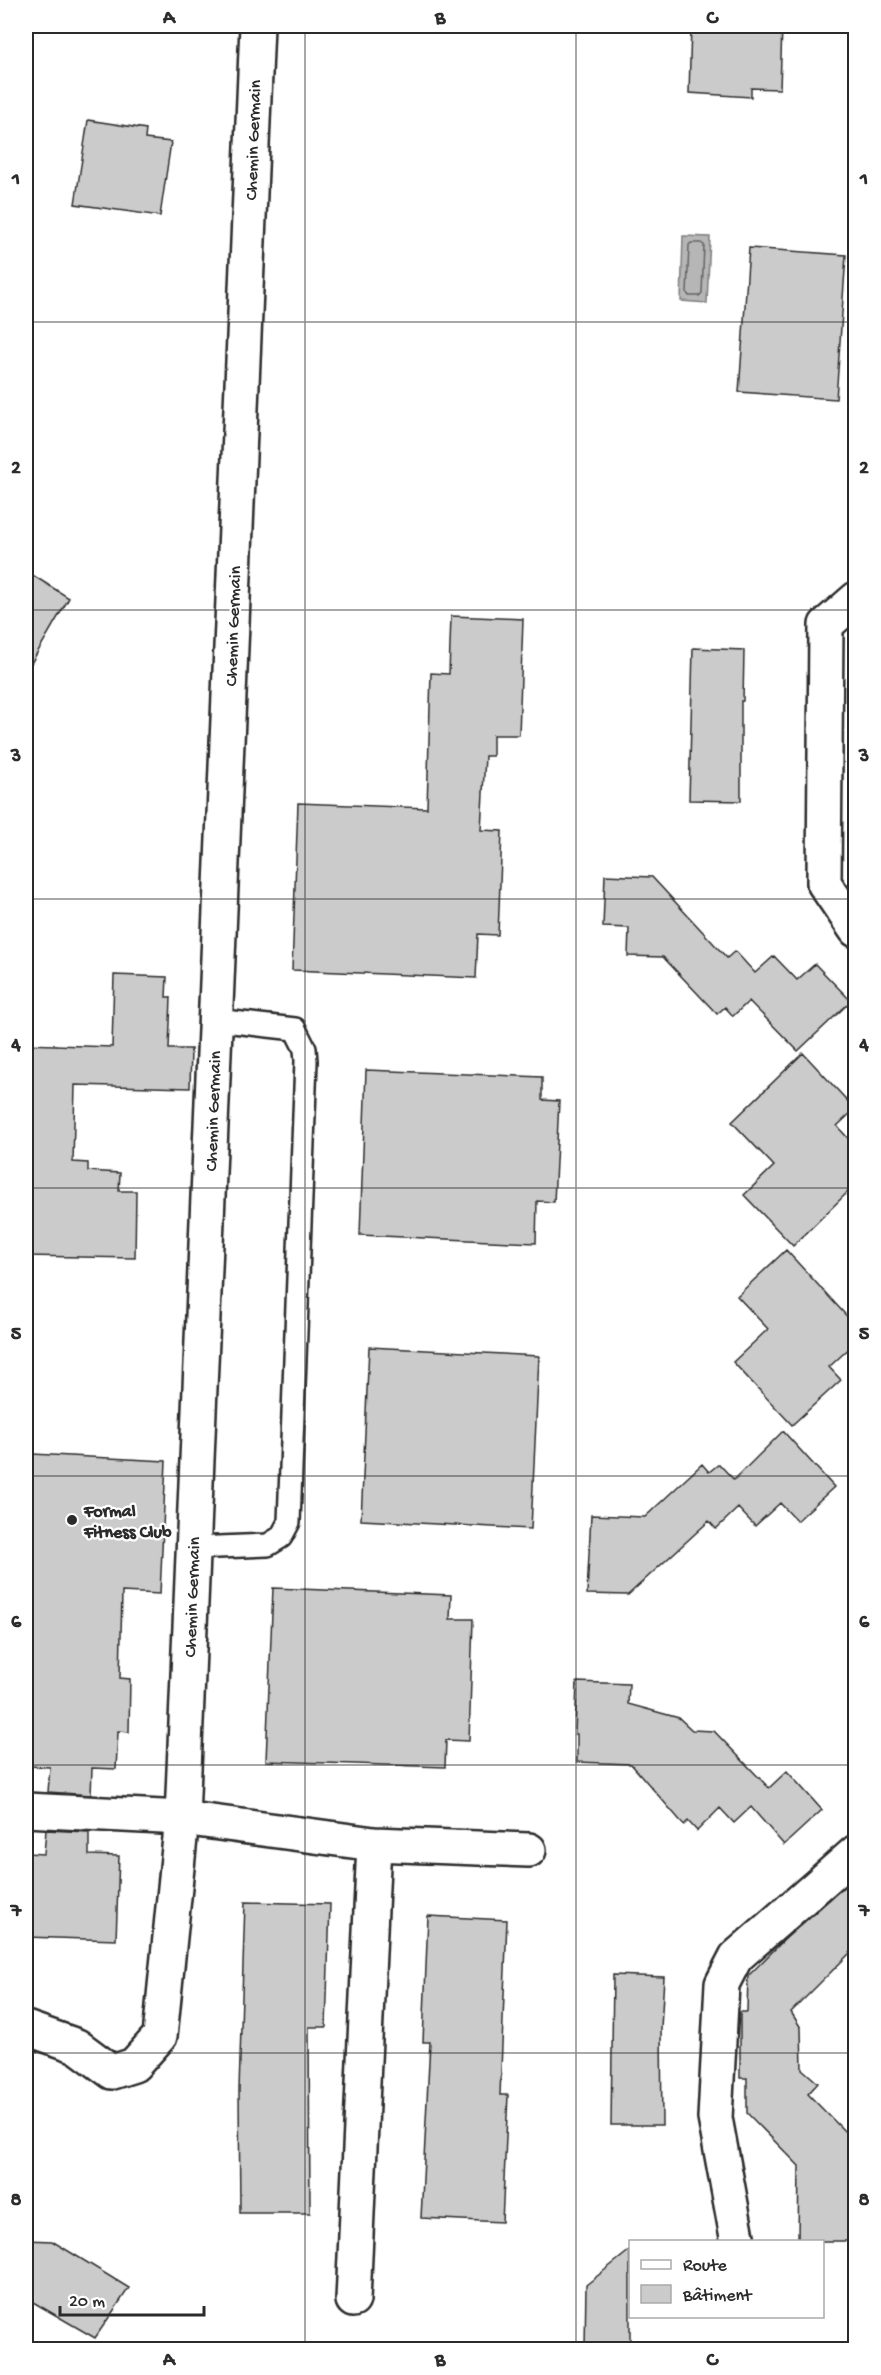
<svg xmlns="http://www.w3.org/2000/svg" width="881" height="2375" font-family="'Gochi Hand',sans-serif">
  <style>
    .water { fill: #b6b6b6; stroke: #7e7e7e; stroke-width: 1.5 }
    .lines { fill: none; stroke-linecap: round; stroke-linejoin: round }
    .shore { stroke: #636363; stroke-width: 1.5 }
    .building { fill: #cbcbcb; stroke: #2b2b2b; stroke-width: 1.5 }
    .service-casing { stroke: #2b2b2b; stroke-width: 26 }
    .minor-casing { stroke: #2b2b2b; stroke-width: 38 }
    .service { stroke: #fff; stroke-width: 21 }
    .minor { stroke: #fff; stroke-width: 33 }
    .grid { fill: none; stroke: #2b2b2b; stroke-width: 1.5; stroke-opacity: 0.55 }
    .poi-dot { fill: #2b2b2b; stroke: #fff; stroke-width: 2 }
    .labels { text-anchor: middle; stroke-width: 4.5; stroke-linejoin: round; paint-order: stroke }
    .street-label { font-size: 18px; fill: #2b2b2b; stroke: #fff }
    .poi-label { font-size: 18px; font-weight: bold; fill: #2b2b2b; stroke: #fff; text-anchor: start }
    .neatline { fill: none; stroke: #2b2b2b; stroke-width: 2 }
    .grid-label { font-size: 20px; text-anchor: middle; font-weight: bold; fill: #2b2b2b }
  </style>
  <rect width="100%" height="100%" fill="#fff"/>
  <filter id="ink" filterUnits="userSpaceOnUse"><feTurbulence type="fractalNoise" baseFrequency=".0167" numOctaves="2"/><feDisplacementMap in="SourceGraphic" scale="12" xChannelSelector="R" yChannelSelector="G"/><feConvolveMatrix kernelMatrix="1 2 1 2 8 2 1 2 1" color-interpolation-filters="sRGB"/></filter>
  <g filter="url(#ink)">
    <!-- water -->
    <path class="water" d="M 683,236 L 710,237 L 707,303 L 681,301 Z"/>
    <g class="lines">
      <!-- shore -->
      <path class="shore" d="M 691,243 L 701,243 L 704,245 L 702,293 L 699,296 L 689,296 L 687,293 L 689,245 Z"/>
    </g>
    <!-- building -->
    <path class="building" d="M 691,26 L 782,26 L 780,89 L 751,88 L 751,97 L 689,93 Z
      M 88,120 L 146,129 L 145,139 L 171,142 L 160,216 L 75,204 Z
      M 749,248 L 846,255 L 836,399 L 739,392 Z
      M 26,571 L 69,598 L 26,672 Z
      M 451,616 L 523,619 L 519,735 L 493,735 L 493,756 L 485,756 L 481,830 L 502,831 L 498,935 L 478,934 L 476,978 L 292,970 L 298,803 L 427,808 L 431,673 L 449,674 Z
      M 693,648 L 744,650 L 743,701 L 741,701 L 741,801 L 689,800 Z
      M 605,875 L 652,877 L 727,958 L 735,951 L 755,973 L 774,956 L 797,980 L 815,964 L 851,1001 L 798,1051 L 749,1001 L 733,1016 L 725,1007 L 717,1014 L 663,957 L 628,956 L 629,928 L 603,927 Z
      M 114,975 L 167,977 L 166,997 L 171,997 L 169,1049 L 191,1049 L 190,1088 L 75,1085 L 73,1162 L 88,1163 L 88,1171 L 120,1173 L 119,1191 L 136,1191 L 135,1258 L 26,1256 L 26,1044 L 112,1047 Z
      M 803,1053 L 855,1109 L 837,1126 L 855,1146 L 855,1185 L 793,1246 L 744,1195 L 774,1166 L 732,1122 Z
      M 366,1070 L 542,1077 L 542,1100 L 559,1101 L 554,1202 L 537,1201 L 536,1243 L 360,1235 Z
      M 786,1250 L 855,1325 L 855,1343 L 829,1367 L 841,1380 L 792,1425 L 733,1362 L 768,1329 L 737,1296 Z
      M 369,1347 L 539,1356 L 531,1529 L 361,1520 Z
      M 783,1431 L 834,1487 L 797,1521 L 780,1503 L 755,1526 L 738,1508 L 716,1529 L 709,1521 L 628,1595 L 587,1594 L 591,1515 L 645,1517 L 702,1464 L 709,1472 L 719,1464 L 734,1480 Z
      M 32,1454 L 166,1461 L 160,1594 L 122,1592 L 120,1678 L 130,1679 L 129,1732 L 118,1731 L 116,1769 L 92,1768 L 91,1795 L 48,1792 L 50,1767 L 26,1766 L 31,1587 L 26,1587 L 26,1480 L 30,1480 Z
      M 273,1588 L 451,1595 L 450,1619 L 473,1619 L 469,1741 L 446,1740 L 445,1767 L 266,1761 Z
      M 577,1682 L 629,1684 L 628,1704 L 679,1718 L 692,1730 L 714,1731 L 769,1788 L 787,1771 L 822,1810 L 784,1845 L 751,1807 L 734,1823 L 720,1808 L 697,1831 L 688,1821 L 684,1825 L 631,1764 L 577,1762 L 577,1734 L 575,1734 Z
      M 46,1830 L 89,1832 L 89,1855 L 119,1856 L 116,1940 L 26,1937 L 26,1853 L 44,1854 Z
      M 855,1877 L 855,1948 L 791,2012 L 801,2028 L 802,2069 L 818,2083 L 808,2094 L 855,2142 L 855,2241 L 798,2241 L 799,2166 L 747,2113 L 747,2078 L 740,2078 L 740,2012 L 747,2012 L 748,1976 L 785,1939 Z
      M 245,1902 L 330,1904 L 326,2027 L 309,2027 L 310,2213 L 240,2213 L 239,2090 Z
      M 428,1916 L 507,1920 L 500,2095 L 508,2095 L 502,2222 L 421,2218 L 430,2042 L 423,2042 Z
      M 613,1975 L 664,1977 L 661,2028 L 662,2125 L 611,2125 Z
      M 26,2240 L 52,2241 L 129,2288 L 95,2338 L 26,2298 Z
      M 630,2250 L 630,2349 L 585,2348 L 586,2285 Z"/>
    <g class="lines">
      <defs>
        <path id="service" d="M 193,1548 L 268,1545 L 281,1537 L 289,1522 L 306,1061 L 305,1049 L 295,1029 L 215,1020"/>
        <path id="minor" d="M 856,599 L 826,625 L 824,883 L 856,930
          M 26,1810 L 182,1818 L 374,1844 L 529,1850
          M 26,2028 L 77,2046 L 112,2072 L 134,2065 L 160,2036 L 182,1818 L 257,26
          M 738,2242 L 715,2118 L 722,1984 L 736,1957 L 856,1852
          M 353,2300 L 374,1844"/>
      </defs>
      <!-- service casing -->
      <use href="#service" class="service-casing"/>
      <!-- minor casing -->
      <use href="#minor" class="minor-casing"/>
      <!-- service -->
      <use href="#service" class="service"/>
      <!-- minor -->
      <use href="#minor" class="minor"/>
    </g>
  </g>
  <!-- grid -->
  <path class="grid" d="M 305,26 L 305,2350M 576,26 L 576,2350M 26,322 L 856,322M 26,610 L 856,610M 26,899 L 856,899M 26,1188 L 856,1188M 26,1476 L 856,1476M 26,1765 L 856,1765M 26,2053 L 856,2053"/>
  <!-- markers -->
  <circle class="poi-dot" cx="72" cy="1520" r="6"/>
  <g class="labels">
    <!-- street labels -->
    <g class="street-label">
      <text transform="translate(252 140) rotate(-88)" y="6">Chemin Germain</text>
      <text transform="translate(232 626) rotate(-88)" y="6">Chemin Germain</text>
      <text transform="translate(212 1111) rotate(-88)" y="6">Chemin Germain</text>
      <text transform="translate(191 1597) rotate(-88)" y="6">Chemin Germain</text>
    </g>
    <!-- poi labels -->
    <g class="poi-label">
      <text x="84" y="1516">Formal<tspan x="84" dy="21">Fitness Club</tspan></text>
    </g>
  </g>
  <!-- margin -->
  <rect width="881" height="2375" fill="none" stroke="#fff" stroke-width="66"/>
  <!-- legend -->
  <rect x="629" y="2240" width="195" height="78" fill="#ffffff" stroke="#aaaaaa" stroke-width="1.5"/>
  <rect x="641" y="2260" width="30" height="9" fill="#ffffff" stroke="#aaaaaa" stroke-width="1.5"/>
  <text x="683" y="2270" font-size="18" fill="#2b2b2b">Route</text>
  <rect x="641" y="2285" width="30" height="18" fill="#cbcbcb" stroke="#aaaaaa" stroke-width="1.5"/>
  <text x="683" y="2300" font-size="18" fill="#2b2b2b">Bâtiment</text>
  <!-- scale -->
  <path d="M60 2306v9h144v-9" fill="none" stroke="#2b2b2b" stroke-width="3"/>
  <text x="69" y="2306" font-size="18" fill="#2b2b2b" stroke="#ffffff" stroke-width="4.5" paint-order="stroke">20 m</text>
  <rect x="33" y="33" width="815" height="2309" class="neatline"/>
  <g class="grid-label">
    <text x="169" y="23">A</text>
    <text x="440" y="23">B</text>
    <text x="712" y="23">C</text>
    <text x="16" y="184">1</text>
    <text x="864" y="184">1</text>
    <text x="16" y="473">2</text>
    <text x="864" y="473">2</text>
    <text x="16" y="761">3</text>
    <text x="864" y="761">3</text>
    <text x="16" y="1050">4</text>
    <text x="864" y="1050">4</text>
    <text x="16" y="1339">5</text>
    <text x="864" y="1339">5</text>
    <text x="16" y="1627">6</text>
    <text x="864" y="1627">6</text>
    <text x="16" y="1916">7</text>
    <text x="864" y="1916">7</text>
    <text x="16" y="2205">8</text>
    <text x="864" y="2205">8</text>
    <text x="169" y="2365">A</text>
    <text x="440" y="2365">B</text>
    <text x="712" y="2365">C</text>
  </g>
</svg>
